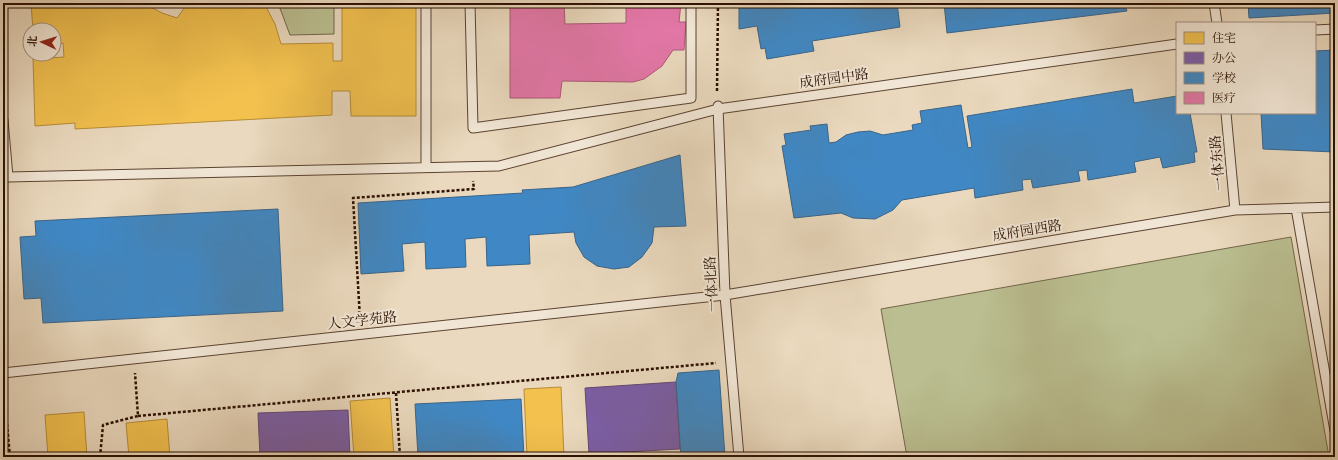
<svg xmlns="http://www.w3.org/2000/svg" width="1338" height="460" font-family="'IM FELL English','Noto Serif SC',serif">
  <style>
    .green { fill: #babe90; stroke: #726748 }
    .homes { fill: #f2c14e; stroke: #b68c37 }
    .offices { fill: #7b5ea7; stroke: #634775 }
    .schools { fill: #3f88c5; stroke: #39648a }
    .health { fill: #e377a8; stroke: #ac5876 }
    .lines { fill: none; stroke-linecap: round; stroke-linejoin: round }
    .lane-casing { stroke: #5b4230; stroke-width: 11 }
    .path { stroke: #2b1001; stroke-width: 2.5; stroke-dasharray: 3 2; stroke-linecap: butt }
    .lane { stroke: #f1e6d5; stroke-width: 9 }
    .labels { text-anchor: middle; stroke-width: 4; stroke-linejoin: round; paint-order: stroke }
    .street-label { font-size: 14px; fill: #2b1001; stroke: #f1e6d5 }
  </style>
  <rect width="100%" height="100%" fill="#ead9be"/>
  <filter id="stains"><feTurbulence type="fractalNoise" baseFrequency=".005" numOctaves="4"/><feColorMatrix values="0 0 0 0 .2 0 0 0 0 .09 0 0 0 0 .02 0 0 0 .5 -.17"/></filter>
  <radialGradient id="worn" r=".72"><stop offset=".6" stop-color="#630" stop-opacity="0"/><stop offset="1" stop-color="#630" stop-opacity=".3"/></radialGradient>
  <!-- green -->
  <path class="green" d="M 278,3 L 334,3 L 334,34 L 290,35 Z
    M 1291,237 L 1329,457 L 907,457 L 881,309 Z"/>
  <!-- homes -->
  <path class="homes" d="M 31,3 L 143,3 L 162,13 L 177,18 L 188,3 L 264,3 L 275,24 L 281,44 L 333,43 L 333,61 L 342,61 L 342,3 L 416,3 L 416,116 L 351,116 L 350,91 L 332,91 L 332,115 L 75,129 L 75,123 L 35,126 L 33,59 L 64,57 L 63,43 L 54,44 L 54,30 L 33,30 Z
    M 561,387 L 564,457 L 527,457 L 524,389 Z
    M 390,398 L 394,457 L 354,457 L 350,401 Z
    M 84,412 L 87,457 L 48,457 L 45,415 Z
    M 167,419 L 170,457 L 129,457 L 126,423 Z"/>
  <!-- offices -->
  <path class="offices" d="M 676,382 L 680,449 L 589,454 L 585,388 Z
    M 348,410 L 350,457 L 260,457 L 258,413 Z"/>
  <!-- schools -->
  <path class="schools" d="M 739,3 L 897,3 L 900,27 L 812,41 L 814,51 L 767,59 L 765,48 L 761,49 L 757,26 L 739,29 Z
    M 944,3 L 1124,3 L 1127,11 L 947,33 Z
    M 1248,3 L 1335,3 L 1335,13 L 1249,18 Z
    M 1335,50 L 1335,152 L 1263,149 L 1261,113 L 1315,113 L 1315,51 Z
    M 1132,89 L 1134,103 L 1177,96 L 1177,113 L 1190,113 L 1197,152 L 1194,152 L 1195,162 L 1163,168 L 1160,157 L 1134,162 L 1136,172 L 1088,180 L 1087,170 L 1078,171 L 1080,181 L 1033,188 L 1031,179 L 1022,180 L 1023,190 L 975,198 L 974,188 L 902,200 L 893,210 L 875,219 L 853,218 L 841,213 L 794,218 L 782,146 L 786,145 L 784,134 L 811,130 L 810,126 L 827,124 L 829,143 L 836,142 L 846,135 L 858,132 L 870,131 L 883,135 L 913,130 L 912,125 L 922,123 L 920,111 L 961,105 L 968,148 L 972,147 L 967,116 Z
    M 680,155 L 686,226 L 654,227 L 652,243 L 642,257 L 629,267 L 614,269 L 597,266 L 584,257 L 576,243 L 574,232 L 529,235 L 530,264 L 487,266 L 486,237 L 465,239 L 466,267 L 426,269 L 425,242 L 402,244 L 404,271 L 361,274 L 358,203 L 523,193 L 522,190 L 573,187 Z
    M 278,209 L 283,311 L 43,323 L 41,298 L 24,299 L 20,237 L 36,236 L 35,221 Z
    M 719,370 L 725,457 L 681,457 L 676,382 L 678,373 Z
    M 521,399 L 524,457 L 418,457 L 415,404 Z"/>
  <!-- health -->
  <path class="health" d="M 510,3 L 564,3 L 565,24 L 626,23 L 626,3 L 681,3 L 679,22 L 686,22 L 684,50 L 673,50 L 662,66 L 644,79 L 633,82 L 562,81 L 560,98 L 510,98 Z"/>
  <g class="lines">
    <defs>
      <path id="lane" d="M 470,3 L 473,128 L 691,98 L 691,3
        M 1214,3 L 1217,23
        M 1315,30 L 1335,29
        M 718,106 L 725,295 L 739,457
        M 1226,113 L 1235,210
        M 3,120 L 8,177 L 499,166 L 718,109 L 1177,44
        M 426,166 L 426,3
        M 1296,208 L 1335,431
        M 3,373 L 725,295 L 1235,210 L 1335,207"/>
    </defs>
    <!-- lane casing -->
    <use href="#lane" class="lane-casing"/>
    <!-- path -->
    <path class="path" d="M 717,91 L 718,3
      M 360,319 L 353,198 L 474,189 L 473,181
      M 396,393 L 400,457
      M 138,416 L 716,363
      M 7,424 L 10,457
      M 620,452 L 620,457
      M 100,457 L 103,425 L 138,416 L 135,373"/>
    <!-- lane -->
    <use href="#lane" class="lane"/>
  </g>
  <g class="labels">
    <!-- street labels -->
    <g class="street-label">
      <text transform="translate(834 78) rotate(-8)" y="5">成府园中路</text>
      <text transform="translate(1217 163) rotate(-95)" y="5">一体东路</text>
      <text transform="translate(1027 230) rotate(-9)" y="5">成府园西路</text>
      <text transform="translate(711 284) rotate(-93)" y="5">一体北路</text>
      <text transform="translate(362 320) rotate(-6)" y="5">人文学苑路</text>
    </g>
  </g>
  <!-- margin -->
  <rect width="1338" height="460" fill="none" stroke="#ead9be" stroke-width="16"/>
  <rect x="4" y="4" width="1330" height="452" fill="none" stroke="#2b1001" stroke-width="2"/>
  <rect x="8" y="8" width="1322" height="444" fill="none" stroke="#2b1001"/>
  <!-- legend -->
  <rect x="1176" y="22" width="140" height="92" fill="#f1e6d5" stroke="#a29080"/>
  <rect x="1184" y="32" width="20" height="12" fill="#f2c14e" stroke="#a29080"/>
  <text x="1212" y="42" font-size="12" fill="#2b1001">住宅</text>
  <rect x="1184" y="52" width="20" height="12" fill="#7b5ea7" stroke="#a29080"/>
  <text x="1212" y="62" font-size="12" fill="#2b1001">办公</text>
  <rect x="1184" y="72" width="20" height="12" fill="#3f88c5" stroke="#a29080"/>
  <text x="1212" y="82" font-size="12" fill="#2b1001">学校</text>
  <rect x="1184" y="92" width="20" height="12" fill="#e377a8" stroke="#a29080"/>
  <text x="1212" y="102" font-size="12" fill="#2b1001">医疗</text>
  <!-- north arrow -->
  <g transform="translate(42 42) rotate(274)"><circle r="19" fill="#f1e6d5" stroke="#a29080"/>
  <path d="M0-3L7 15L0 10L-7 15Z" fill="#8f2418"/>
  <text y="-6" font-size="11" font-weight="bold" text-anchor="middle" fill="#2b1001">北</text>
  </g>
  <rect width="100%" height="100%" filter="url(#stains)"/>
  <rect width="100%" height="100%" fill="url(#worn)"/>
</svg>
